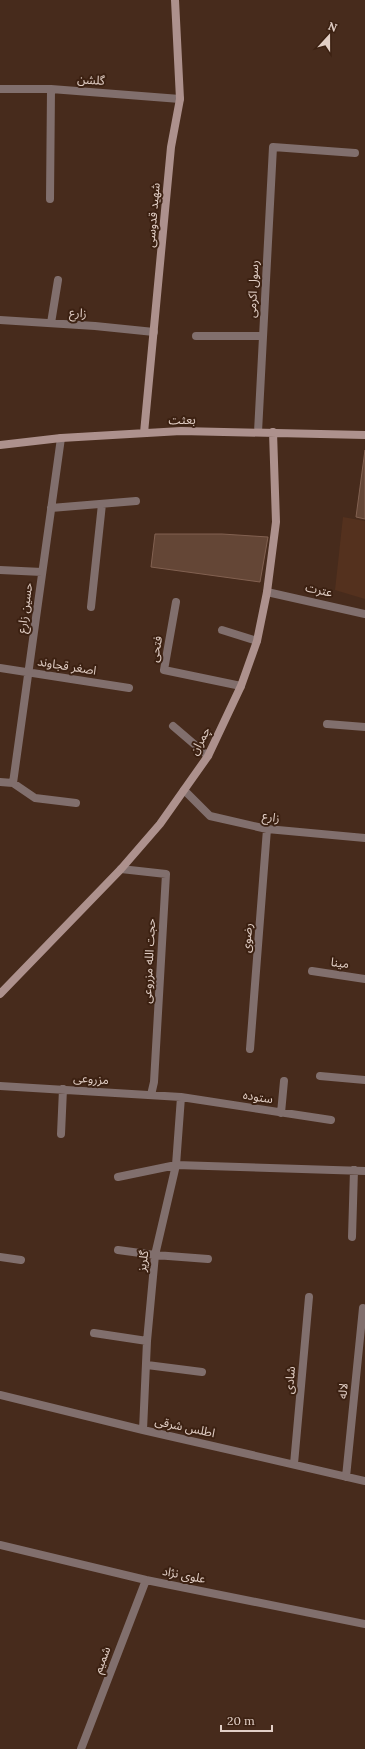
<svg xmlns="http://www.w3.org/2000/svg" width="365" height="1749" font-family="Lora,'Noto Sans Arabic',serif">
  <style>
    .built { fill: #54311e }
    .building { fill: #644636; stroke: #826151 }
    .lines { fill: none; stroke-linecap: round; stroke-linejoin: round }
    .street { stroke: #816f6d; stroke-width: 8 }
    .secondary { stroke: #ad918d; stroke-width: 8 }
    .labels { text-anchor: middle; stroke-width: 4; stroke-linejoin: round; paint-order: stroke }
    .street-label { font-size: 12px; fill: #e2cfc6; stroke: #3c2112 }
  </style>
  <rect width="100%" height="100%" fill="#472b1c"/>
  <!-- built -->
  <path class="built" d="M 343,517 L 365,521 L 365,599 L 335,590 Z"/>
  <!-- building -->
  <path class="building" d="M 365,450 L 365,519 L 356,517 Z
    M 155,534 L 222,534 L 268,537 L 260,582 L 151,567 Z"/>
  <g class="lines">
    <!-- street -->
    <path class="street" d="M 0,89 L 51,89 L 180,99
      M 50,199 L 51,89
      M 0,320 L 95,326 L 154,332
      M 51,323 L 58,280
      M 196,336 L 263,336
      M 258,432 L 273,147 L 355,153
      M 51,508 L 136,501
      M 0,570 L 42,572
      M 267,592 L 365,614
      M 176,602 L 164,670 L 241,686
      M 91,607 L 102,504
      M 222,630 L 257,641
      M 0,668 L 129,688
      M 327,724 L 365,727
      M 173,726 L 208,756
      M 0,782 L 13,783 L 35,798 L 76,803
      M 13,783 L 61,438
      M 184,790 L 210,816 L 267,829 L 365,838
      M 121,869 L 166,874 L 154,1082 L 151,1095
      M 312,971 L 365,979
      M 250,1049 L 267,829
      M 320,1076 L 365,1080
      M 0,1086 L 181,1097 L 331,1120
      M 281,1113 L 284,1081
      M 61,1134 L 63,1089
      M 118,1177 L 176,1165 L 365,1171
      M 352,1237 L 354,1170
      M 118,1250 L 155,1255 L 208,1259
      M 0,1257 L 21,1260
      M 94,1333 L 147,1341
      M 147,1365 L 202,1372
      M 0,1395 L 143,1430 L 365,1481
      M 143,1430 L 147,1341 L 155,1255 L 176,1165 L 181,1097
      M 294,1464 L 309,1297
      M 346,1477 L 363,1308
      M 0,1545 L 146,1580 L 365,1624
      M 81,1749 L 146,1580"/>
    <!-- secondary -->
    <path class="secondary" d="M 144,433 L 171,147 L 180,99 L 175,0
      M 0,445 L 61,438 L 181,431 L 365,435
      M 0,994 L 121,869 L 160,824 L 208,756 L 241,686 L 257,641 L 267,592 L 276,522 L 273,432"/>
  </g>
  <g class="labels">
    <!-- street labels -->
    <g class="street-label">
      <text transform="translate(91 80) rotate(4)" y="4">گلشن</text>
      <text transform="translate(153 215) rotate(-85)" y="4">شهید قدوسی</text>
      <text transform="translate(253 289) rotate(-87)" y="4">رسول اکرمی</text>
      <text transform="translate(78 313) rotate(4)" y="4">زارع</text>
      <text transform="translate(182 420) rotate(-1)" y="4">بعثت</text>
      <text transform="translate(319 590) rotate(12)" y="4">عترت</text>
      <text transform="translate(25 608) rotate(-82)" y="4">حسین زارع</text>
      <text transform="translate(156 649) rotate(-80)" y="4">فتحی</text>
      <text transform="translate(67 666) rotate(9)" y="4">اصغر قجاوند</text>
      <text transform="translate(200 741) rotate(-62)" y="4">چمران</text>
      <text transform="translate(271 817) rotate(9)" y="4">زارع</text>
      <text transform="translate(247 938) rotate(-86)" y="4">رضوی</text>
      <text transform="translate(149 961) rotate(-87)" y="4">حجت الله مزروعی</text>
      <text transform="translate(340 963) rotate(8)" y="4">مینا</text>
      <text transform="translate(91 1079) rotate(4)" y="4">مزروعی</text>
      <text transform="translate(258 1097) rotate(9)" y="4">ستوده</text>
      <text transform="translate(143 1261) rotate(-82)" y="4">گلریز</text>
      <text transform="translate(290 1380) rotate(-85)" y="4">شادی</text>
      <text transform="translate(343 1391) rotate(-84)" y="4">لاله</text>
      <text transform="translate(185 1427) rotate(12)" y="4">اطلس شرقی</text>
      <text transform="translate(184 1575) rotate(11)" y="4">علوی نژاد</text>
      <text transform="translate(102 1660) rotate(-69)" y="4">شمیم</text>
    </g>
  </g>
  <!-- north arrow -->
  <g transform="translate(329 36) rotate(21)" stroke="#3c2112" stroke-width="3" paint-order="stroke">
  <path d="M0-3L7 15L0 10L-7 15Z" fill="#e2cfc6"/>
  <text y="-6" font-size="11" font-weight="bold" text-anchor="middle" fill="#e2cfc6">N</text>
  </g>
  <!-- scale -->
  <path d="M221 1725v6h51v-6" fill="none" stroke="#e2cfc6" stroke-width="2"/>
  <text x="227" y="1725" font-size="12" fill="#e2cfc6" stroke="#3c2112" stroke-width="3" paint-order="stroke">20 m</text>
</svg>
